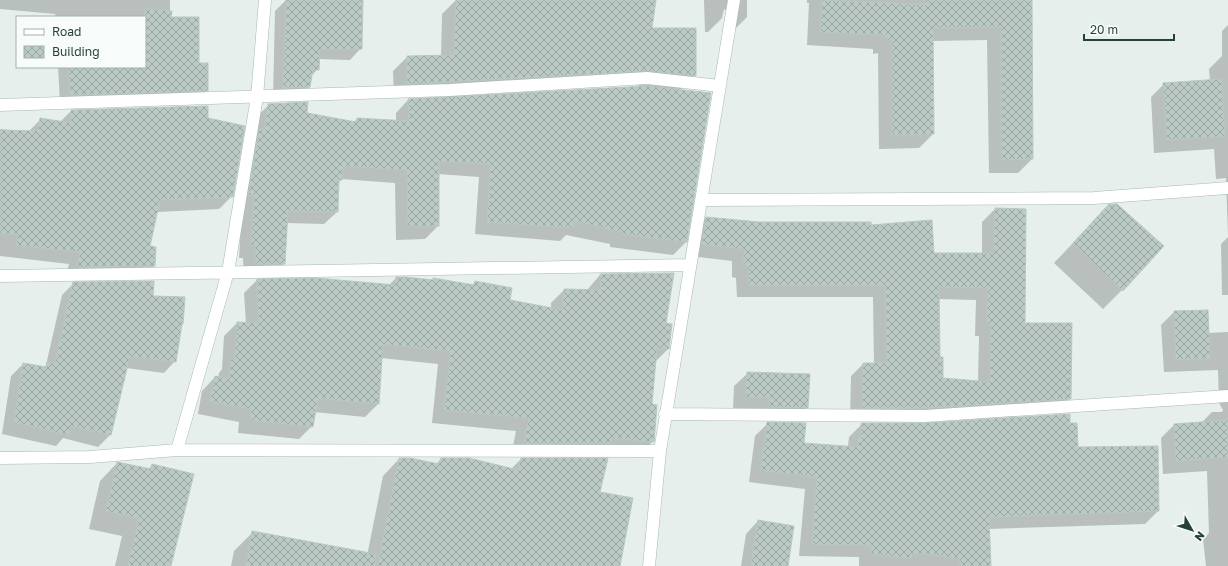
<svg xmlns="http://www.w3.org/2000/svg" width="1228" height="566" font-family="'Golos Text',sans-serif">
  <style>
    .shadow { fill: #0003; fill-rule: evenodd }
    .building { fill: url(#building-cross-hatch); stroke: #b8c9c2; fill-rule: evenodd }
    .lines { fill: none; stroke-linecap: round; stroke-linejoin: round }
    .minor-casing { stroke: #a8b8b2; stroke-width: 13 }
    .minor { stroke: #fff; stroke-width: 12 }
  </style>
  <defs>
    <pattern id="building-cross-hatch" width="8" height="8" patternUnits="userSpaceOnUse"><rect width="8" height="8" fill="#bbcac4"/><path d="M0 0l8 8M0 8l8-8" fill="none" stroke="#98a6a0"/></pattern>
  </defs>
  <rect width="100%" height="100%" fill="#e6efeb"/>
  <!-- shadow -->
  <path class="shadow" d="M 0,0 L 170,0 L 170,18 L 198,64 L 207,90 L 197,100 L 60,104 L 58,67 L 145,67 L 145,17 L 56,17 L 55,14 L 0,9 Z
    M 286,0 L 362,0 L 361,48 L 350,60 L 319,59 L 318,69 L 311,76 L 310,87 L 298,98 L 273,99 L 275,11 Z
    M 456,0 L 655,0 L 651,29 L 695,75 L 680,90 L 686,242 L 673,255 L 610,247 L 610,244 L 566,235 L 560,241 L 475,234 L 479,177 L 438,174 L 438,226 L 425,239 L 396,240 L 395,183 L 341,179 L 338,183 L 337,212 L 324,224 L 287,223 L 284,264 L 271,276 L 244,277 L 243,258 L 239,258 L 242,208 L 256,117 L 269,105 L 354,122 L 357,119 L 396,121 L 396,113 L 408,100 L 644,87 L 632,84 L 394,97 L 393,71 L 407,57 L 441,57 L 442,14 Z
    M 704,0 L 747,0 L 747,17 L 733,31 L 728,12 L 724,9 L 722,18 L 708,32 L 705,32 Z
    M 807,0 L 1031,0 L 1032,159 L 1018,173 L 989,173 L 987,40 L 932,41 L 933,134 L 919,148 L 879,149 L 878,53 L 873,54 L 873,49 L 807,45 L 809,3 L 807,3 Z
    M 1228,25 L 1228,295 L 1222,295 L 1221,244 L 1228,237 L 1226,178 L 1216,179 L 1214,149 L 1154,153 L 1151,97 L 1164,84 L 1210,81 L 1209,69 L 1222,56 L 1222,31 Z
    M 71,111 L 207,119 L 232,196 L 219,209 L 157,212 L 149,247 L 154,266 L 142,278 L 65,279 L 69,264 L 0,256 L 0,129 L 28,132 L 41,119 L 60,122 Z
    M 1109,205 L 1122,290 L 1103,309 L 1054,263 Z
    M 995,209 L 1025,210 L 1024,324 L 1070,398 L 1057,411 L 850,420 L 851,376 L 863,364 L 874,364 L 873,297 L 737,297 L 736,278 L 732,277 L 732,261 L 690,256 L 694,230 L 706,218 L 759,223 L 870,226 L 933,254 L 982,254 L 982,222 ZM 938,299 L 976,300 L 975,336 L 979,336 L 978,382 L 942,379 L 939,358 Z
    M 600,275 L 665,324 L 668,349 L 655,362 L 651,405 L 653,441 L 640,454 L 511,456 L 516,431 L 432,423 L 438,364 L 381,358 L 378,404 L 365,417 L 314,412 L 312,426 L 299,439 L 238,433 L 239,422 L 198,414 L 202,391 L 215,377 L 218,378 L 219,373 L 222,369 L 224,336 L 237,323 L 246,324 L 244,293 L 257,280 L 389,285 L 396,278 L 432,281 L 433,279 L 471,286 L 476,282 L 509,300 L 551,309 L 551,303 L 564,290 L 587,290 Z
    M 74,283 L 152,297 L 180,325 L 175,361 L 164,373 L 126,368 L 110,435 L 98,447 L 63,438 L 56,446 L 2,434 L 11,376 L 23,364 L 44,367 L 46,365 L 62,295 Z
    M 1174,312 L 1208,333 L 1228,332 L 1228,566 L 1206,566 L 1203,539 L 1209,533 L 1207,471 L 1163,474 L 1161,438 L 1174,425 L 1201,423 L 1212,412 L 1222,412 L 1223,410 L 1219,403 L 1218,370 L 1164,372 L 1161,325 Z
    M 748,373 L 807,407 L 794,421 L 733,410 L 734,386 Z
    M 768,423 L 803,444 L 848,447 L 849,437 L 862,424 L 1069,424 L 1077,448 L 1158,511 L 1145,524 L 988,529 L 990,566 L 859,566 L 859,557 L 799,556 L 805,489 L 749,482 L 755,436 Z
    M 399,459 L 436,464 L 441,459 L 511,469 L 521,459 L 599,493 L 619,566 L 365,566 L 383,476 Z
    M 117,463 L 148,470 L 152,465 L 170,566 L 115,566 L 122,536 L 89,529 L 100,481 Z
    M 758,521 L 787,566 L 741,566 L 746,534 Z
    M 253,532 L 330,566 L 231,566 L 234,551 Z"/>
  <!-- building -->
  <path class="building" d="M 286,0 L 363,0 L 362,49 L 320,49 L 319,70 L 313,69 L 310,87 L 283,88 Z
    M 456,0 L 656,0 L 652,28 L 696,28 L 696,76 L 647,71 L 407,84 L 407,56 L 454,55 Z
    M 822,0 L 925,5 L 925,0 L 1032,0 L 1033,159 L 1002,160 L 1001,27 L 933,28 L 934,134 L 892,135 L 892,40 L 887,40 L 886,35 L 820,32 Z
    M 145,9 L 172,11 L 171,17 L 199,17 L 199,63 L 208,63 L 208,91 L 70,95 L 68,67 L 145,67 Z
    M 1221,79 L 1225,136 L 1167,140 L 1163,83 Z
    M 647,86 L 711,93 L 687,242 L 622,234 L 623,232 L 574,221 L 573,228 L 487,222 L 491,164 L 439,161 L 439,226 L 408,227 L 407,170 L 343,166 L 342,180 L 339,180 L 338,212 L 288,211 L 285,264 L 256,264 L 255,246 L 251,246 L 254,195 L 248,196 L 259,129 L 265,130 L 268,104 L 308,102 L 307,113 L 356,122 L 357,118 L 409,121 L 408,99 Z
    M 208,106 L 208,118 L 245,126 L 233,197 L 160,200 L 150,246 L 156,247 L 155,266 L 77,267 L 80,252 L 16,245 L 18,234 L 0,234 L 0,130 L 38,131 L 40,118 L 71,123 L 71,110 Z
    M 1109,204 L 1117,204 L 1164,246 L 1123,291 L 1073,243 Z
    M 995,208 L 1026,209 L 1025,323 L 1072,323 L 1071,399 L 925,408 L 862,408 L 863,363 L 887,363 L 885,285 L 749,285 L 748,266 L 744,265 L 744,249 L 702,244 L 706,217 L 759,222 L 871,222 L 871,225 L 932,220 L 934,253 L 994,253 ZM 939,287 L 988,288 L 987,324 L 991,324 L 990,382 L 943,378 L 943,357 L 940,357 Z
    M 674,273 L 666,323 L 672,324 L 669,349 L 657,348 L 652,404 L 657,405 L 654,442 L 612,438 L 611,443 L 524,443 L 529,418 L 444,410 L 451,351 L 383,344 L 379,404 L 318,398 L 313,427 L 251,420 L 251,409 L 210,401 L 215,376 L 229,379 L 231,359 L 235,359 L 237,322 L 259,323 L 257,279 L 316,278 L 395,285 L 396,277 L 406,277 L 433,280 L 433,278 L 474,285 L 475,281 L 512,288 L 510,300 L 563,310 L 564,289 L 601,290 L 600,274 Z
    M 154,281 L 153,296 L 185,297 L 183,324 L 182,324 L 176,362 L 130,356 L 111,435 L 71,426 L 69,435 L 14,422 L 23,363 L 46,367 L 47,362 L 55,364 L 73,282 Z
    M 1208,310 L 1210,358 L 1176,360 L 1174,311 Z
    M 747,372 L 810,374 L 808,408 L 769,407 L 770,397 L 746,397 Z
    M 1070,414 L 1070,423 L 1077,423 L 1078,447 L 1158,446 L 1159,511 L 989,517 L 991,566 L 960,566 L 960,559 L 936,555 L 912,553 L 911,558 L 871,554 L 872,545 L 812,544 L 817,477 L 761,470 L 767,422 L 806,423 L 804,443 L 858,447 L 858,439 L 861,439 L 861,423 L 925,423 Z
    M 1228,420 L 1228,457 L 1176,461 L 1174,424 Z
    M 399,458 L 410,458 L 439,464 L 441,458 L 469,458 L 518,470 L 521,458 L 608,458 L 600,492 L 633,498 L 620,566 L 378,566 Z
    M 117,462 L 151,469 L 152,464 L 194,474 L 171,566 L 128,566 L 139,518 L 106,511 Z
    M 758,520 L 794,526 L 788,566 L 751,566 Z
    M 252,531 L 376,554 L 375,566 L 246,566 Z"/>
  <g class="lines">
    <defs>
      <path id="minor" d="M 0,105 L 450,90 L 647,78 L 720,86
        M 701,200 L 1094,198 L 1228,188
        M 0,276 L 690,265
        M 665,414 L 925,416 L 1228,396
        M 177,450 L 228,272 L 257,97 L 265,0
        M 0,458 L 90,457 L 177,450 L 660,451
        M 649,566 L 660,451 L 734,0"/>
    </defs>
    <!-- minor casing -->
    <use href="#minor" class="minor-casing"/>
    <!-- minor -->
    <use href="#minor" class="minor"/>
  </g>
  <!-- legend -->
  <rect x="16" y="16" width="130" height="52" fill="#f7fbf9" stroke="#a3b1ad"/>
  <rect x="24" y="29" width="20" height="6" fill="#ffffff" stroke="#a3b1ad"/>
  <text x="52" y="36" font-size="12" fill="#24423a">Road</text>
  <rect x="24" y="46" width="20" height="12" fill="url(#building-cross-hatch)" stroke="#a3b1ad"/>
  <text x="52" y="56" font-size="12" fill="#24423a">Building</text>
  <!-- north arrow -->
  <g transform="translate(1192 530) rotate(129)" stroke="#f7fbf9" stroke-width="3" paint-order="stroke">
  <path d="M0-3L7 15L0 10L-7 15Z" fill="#24423a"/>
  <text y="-6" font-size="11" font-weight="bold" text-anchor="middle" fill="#24423a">N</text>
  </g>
  <!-- scale -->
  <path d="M1084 34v6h90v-6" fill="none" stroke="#24423a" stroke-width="2"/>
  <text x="1090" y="34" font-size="12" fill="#24423a" stroke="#f7fbf9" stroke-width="3" paint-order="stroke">20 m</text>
</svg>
